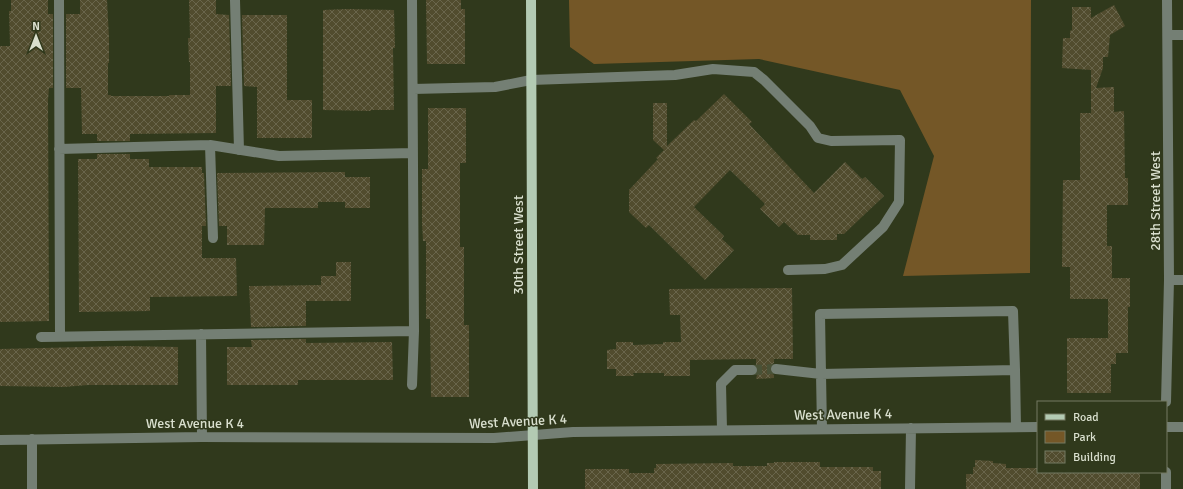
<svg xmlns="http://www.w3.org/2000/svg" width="1183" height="489" font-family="Signika,sans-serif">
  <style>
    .green { fill: #745727 }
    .building { fill: url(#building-cross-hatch) }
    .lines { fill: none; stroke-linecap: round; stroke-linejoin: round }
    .minor-tunnel { stroke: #495237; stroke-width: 10; stroke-dasharray: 10 5; stroke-linecap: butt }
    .minor { stroke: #747f74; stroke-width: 10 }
    .major { stroke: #b3cab3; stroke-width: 10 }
    .labels { text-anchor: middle; stroke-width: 3; stroke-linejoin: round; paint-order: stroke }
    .street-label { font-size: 14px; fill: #d9dfce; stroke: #30391c }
  </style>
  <defs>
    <pattern id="building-cross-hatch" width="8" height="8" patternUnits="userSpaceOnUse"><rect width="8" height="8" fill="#514c2e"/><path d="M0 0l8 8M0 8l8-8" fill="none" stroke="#69654b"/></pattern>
  </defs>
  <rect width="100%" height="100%" fill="#30391c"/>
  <!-- green -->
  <path class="green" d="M 569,0 L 1031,0 L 1030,273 L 903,276 L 934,156 L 900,90 L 759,59 L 594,64 L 570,47 Z"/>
  <!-- building -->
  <path class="building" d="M 11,0 L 48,0 L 48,14 L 53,14 L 53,88 L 49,88 L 48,100 L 49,321 L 0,322 L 0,46 L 10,46 L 9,11 L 11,11 Z
    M 80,0 L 107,0 L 109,38 L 109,63 L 108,63 L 108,95 L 111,95 L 111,96 L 169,96 L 169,95 L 190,95 L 190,62 L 189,62 L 188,38 L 190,38 L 189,0 L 216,0 L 216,14 L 229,15 L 231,86 L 216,86 L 216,133 L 130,134 L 130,141 L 97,141 L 97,134 L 82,134 L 81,88 L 66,88 L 66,14 L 80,14 Z
    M 426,0 L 461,0 L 461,9 L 465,9 L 465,64 L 427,64 Z
    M 1114,5 L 1125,26 L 1110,35 L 1108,57 L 1103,57 L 1103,68 L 1096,88 L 1114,87 L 1114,112 L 1124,111 L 1125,178 L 1128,178 L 1128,205 L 1107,205 L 1107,246 L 1112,246 L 1112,278 L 1130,278 L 1130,307 L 1128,307 L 1128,353 L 1116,353 L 1116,364 L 1111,364 L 1111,393 L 1067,393 L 1067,338 L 1108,338 L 1108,299 L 1070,299 L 1070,267 L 1062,267 L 1063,180 L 1080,180 L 1080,113 L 1091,113 L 1091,70 L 1062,68 L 1063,38 L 1070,38 L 1070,31 L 1072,30 L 1072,7 L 1091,7 L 1091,18 Z
    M 347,9 L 394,10 L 395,48 L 393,48 L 394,110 L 371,110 L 371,111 L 323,110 L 323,10 Z
    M 242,15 L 287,15 L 287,100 L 312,100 L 312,138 L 257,138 L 257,87 L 244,86 Z
    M 724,94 L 752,122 L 749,124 L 814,193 L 845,162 L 862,179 L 865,177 L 884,196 L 844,234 L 837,234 L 837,240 L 810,240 L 810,235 L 798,235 L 784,222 L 779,227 L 760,209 L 765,204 L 730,170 L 694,207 L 724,236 L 722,239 L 734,250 L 705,280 L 649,225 L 646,228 L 629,212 L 629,190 L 658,159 L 656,158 L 664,150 L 653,140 L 653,103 L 667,103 L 667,146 L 694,120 L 696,121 Z
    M 428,108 L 466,108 L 466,163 L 460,163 L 460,247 L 464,247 L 464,325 L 469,325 L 469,397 L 431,397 L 430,319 L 426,319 L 426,241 L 423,241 L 422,223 L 422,169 L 428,169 Z
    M 97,154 L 130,154 L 130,159 L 149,159 L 149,167 L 202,167 L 202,173 L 204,173 L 206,226 L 202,226 L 202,258 L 236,258 L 237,296 L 150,297 L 150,311 L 79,312 L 78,159 L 97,159 Z
    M 345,172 L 345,177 L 370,177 L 370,208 L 345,208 L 345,202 L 318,202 L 318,208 L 265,208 L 264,245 L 227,245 L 227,226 L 219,226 L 217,173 Z
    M 336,262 L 351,262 L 351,301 L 306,301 L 306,326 L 251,327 L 249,286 L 321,285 L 321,276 L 336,276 Z
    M 792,288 L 793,359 L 774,359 L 774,363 L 771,365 L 770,369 L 770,372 L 774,375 L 774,378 L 756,379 L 758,370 L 756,365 L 756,359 L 690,360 L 690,376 L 664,376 L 664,373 L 633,373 L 634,376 L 616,376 L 616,369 L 607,369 L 607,350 L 616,349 L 616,342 L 633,342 L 633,345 L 663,344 L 663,342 L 681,342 L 680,315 L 670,315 L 669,289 Z
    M 306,339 L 306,343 L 392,342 L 393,380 L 298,380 L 298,385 L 227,385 L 227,347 L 252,347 L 251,340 Z
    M 125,346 L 178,347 L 178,385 L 88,385 L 64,387 L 0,386 L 0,349 Z
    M 975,460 L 993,461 L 993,463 L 1006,464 L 1006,468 L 1038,468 L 1038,472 L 1140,472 L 1140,489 L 966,489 L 966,474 L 973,474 L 973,467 L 975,467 Z
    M 774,462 L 820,462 L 820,467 L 873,467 L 873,471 L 881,471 L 881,489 L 585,489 L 585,469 L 629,469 L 629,473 L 654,473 L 654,468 L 656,468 L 656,464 L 733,463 L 733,466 L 767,466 L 767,463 L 774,463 Z"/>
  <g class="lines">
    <!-- minor-tunnel -->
    <path class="minor-tunnel" d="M 752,370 L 776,369"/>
    <!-- minor -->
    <path class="minor" d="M 59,0 L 60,336
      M 235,0 L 239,150
      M 1168,35 L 1183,35
      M 413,89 L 495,87 L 531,80 L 675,75 L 713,69 L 754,72 L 764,80 L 810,126 L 818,138 L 831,141 L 900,140 L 899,202 L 883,227 L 842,265 L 825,269 L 788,270
      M 210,145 L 213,238
      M 59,149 L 210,145 L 279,156 L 413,153
      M 1169,280 L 1183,280
      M 201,334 L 202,437
      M 41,337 L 414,331
      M 776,369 L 821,374 L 820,314 L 1013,311 L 1015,370
      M 412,385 L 414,331 L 412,0
      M 1166,402 L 1169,280 L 1167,0
      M 1166,427 L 1183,427
      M 822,429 L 821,374 L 1015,370 L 1016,427
      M 722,430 L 721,384 L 735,370 L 752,370
      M 32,439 L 32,489
      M 0,440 L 202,437 L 494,438 L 573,432 L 1038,427
      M 1166,472 L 1166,489
      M 910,489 L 911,428"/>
    <!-- major -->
    <path class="major" d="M 531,0 L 533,489"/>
  </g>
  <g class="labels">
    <!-- street labels -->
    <g class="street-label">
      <text transform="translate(1155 201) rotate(-90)" y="5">28th Street West</text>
      <text transform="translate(518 245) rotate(-90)" y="5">30th Street West</text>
      <text transform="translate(843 414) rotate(-1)" y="5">West Avenue K 4</text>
      <text transform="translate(518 421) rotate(-3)" y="5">West Avenue K 4</text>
      <text x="195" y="428">West Avenue K 4</text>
    </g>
  </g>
  <!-- legend -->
  <rect x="1037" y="401" width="130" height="72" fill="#30391c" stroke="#747b63"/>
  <rect x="1045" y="414" width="20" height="6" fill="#b3cab3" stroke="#747b63"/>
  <text x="1073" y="421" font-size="12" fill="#d9dfce">Road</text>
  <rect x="1045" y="431" width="20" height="12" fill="#745727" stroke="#747b63"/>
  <text x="1073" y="441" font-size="12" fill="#d9dfce">Park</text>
  <rect x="1045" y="451" width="20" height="12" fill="url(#building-cross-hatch)" stroke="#747b63"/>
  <text x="1073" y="461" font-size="12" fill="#d9dfce">Building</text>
  <!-- north arrow -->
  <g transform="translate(36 36)" stroke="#30391c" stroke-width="3" paint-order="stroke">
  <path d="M0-3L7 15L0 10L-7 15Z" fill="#d9dfce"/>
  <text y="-6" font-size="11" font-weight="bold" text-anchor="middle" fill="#d9dfce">N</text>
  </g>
</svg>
